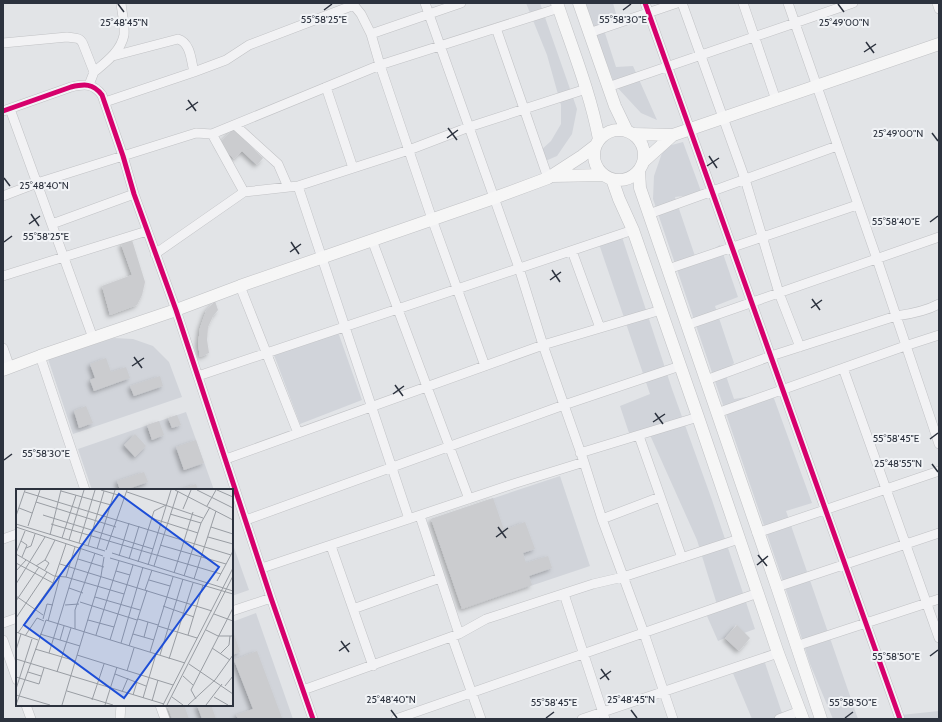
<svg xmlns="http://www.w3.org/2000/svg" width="942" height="722" font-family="Cabin,sans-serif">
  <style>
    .built { fill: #d1d4da }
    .building { fill: #cbcccf; filter: url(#shadow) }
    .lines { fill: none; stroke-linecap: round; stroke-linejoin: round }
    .street-casing { stroke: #c1c2c5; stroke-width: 10 }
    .secondary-casing { stroke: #c1c2c5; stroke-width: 13 }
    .street { stroke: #f2f2f4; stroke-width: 9 }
    .secondary { stroke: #f6f6f6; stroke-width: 12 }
    .cycleway-casing { stroke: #f1f3f6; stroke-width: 8 }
    .cycleway { stroke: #d6006c; stroke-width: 5 }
    .ticks { fill: none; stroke: #2c323e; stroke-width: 1.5 }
    .inset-road { fill: none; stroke: #999da3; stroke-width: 1 }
    .view { fill: #1d4ed8; fill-opacity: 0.15; stroke: #1d4ed8; stroke-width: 2 }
    .inset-edge { fill: none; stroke: #2c323e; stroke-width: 2 }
    .ticks-label { font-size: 10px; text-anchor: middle; fill: #2c323e; stroke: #f1f3f6; stroke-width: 4; stroke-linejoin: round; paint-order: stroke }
  </style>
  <defs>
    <filter id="shadow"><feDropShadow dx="-2.5" dy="2.5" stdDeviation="2" flood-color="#0004"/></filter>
  </defs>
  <rect width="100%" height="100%" fill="#e2e4e7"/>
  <!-- built -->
  <path class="built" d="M 526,3 L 540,3 L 577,109 L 572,134 L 557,156 L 543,162 L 539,152 L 551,141 L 561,124 L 561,105 L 547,55 Z
    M 585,3 L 613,3 L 618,21 L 603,27 L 616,67 L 633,66 L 657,120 L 641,113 L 615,85 L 594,30 Z
    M 683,142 L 702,194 L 675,197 L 696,259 L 720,245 L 738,297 L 715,306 L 734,363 L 725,373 L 734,399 L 772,393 L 812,503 L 786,511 L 858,719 L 833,719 L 810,664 L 789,599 L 653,199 L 654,176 L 662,153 L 668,146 Z
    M 621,234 L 672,389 L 712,500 L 755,629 L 744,633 L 736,625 L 725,638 L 718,641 L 707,616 L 719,611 L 697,540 L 650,435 L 632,442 L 620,406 L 650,394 L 599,244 Z
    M 338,332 L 362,400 L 300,424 L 274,355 Z
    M 114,338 L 133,339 L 153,346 L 169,362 L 182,397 L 73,434 L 48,359 Z
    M 186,412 L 214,490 L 92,490 L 78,449 Z
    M 560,476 L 590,566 L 462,609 L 431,519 Z
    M 232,542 L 249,590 L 232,596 Z
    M 256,613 L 293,719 L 172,719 L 167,705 L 232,705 L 232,622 Z
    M 764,660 L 784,719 L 752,719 L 732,671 Z
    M 939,711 L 939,719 L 902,719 L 901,715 Z"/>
  <!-- building -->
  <path class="building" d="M 233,129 L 263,158 L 257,165 L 242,151 L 234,159 L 219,144 Z
    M 132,240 L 145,282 L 142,295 L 137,305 L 110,315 L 102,286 L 132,275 L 121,244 Z
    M 215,301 L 218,310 L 213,316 L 208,327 L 207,340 L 209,353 L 200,357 L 198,344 L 200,328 L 206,311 Z
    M 106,358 L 111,372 L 126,367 L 130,378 L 94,391 L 90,380 L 95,378 L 90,364 Z
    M 160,376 L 163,386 L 134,396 L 130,386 Z
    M 86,406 L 93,423 L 79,428 L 74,411 Z
    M 177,415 L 181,425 L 172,428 L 168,418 Z
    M 159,421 L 164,435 L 152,440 L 147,425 Z
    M 135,434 L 146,446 L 135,457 L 124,445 Z
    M 196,440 L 204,463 L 184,470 L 176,447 Z
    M 144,472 L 148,482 L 125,490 L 120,490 L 117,481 Z
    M 196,484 L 198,490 L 179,490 Z
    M 493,498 L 504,530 L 525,522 L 535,549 L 523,553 L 526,563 L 548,556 L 552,568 L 529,576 L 532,585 L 462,609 L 431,519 Z
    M 737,625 L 750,638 L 739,651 L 725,638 Z
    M 234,634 L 240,652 L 232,655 L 232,635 Z
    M 257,651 L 282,718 L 279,719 L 238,719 L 236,715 L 253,709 L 234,660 Z
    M 167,705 L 184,705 L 189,719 L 172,719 Z
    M 197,705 L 211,705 L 216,719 L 202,719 Z"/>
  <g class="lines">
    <defs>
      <path id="street" d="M 352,3 L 361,14 L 371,34 L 380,65 L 432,219 L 485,366
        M 425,3 L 519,268 L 543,345 L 584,462 L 602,519 L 644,633 L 673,719
        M 645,3 L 900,719
        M 682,3 L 745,179 L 779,293 L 800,347
        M 743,3 L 776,100
        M 788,3 L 877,259 L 939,444
        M 937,3 L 939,9
        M 496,28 L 548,178
        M 589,33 L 677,3
        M 371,34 L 461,3
        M 3,43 L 67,37 C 75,38 80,37 83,44 L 94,72 L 89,85
        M 113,56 L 178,39 C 191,43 191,61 194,72
        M 94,72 C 106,62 121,51 124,35 C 125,25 122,13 121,3
        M 326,87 L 353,168
        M 608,87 L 853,3
        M 105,102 L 194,72 L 226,60 L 249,45 L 354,5
        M 10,109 L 93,338
        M 3,111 L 71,87 C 84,84 93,83 102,95 L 123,156 L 134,194 L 176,310 L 271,598 L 313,719
        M 235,125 L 278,164 L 288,187
        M 212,134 L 244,192
        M 298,186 L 409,519
        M 3,196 L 37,183 L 196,133 L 212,134 L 380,65 L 559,8
        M 649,214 L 837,146
        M 52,224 L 134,194
        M 372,240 L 469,499
        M 572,251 L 600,328
        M 155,254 L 244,192 L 298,186 L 409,150 L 469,127 L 586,89
        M 668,269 L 857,205
        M 3,276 L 147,231
        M 240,286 L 298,433
        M 687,325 L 939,237
        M 3,348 L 10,368
        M 40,356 L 85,490
        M 843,368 L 939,638
        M 198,376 L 633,230
        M 706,380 L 771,356 L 896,316 C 911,314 926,311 939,304
        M 717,413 L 905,346 L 939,335
        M 639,436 L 682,558
        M 580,453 L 698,417
        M 226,459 L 543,345 L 661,310
        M 420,516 L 459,634
        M 602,519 L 660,497
        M 246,520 L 564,405 L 680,366
        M 757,533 L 939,471
        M 3,539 L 17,534
        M 331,546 L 373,666
        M 262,568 L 513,484 L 584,462
        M 777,587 L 939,533
        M 564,594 L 605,719
        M 353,609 L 440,578
        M 232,611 L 271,598
        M 3,623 L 17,618
        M 452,637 L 481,719
        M 3,640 L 17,680
        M 796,646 L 939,599
        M 303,690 L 459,634 L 486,619 L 593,584 L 623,577 L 739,539
        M 26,705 L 31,719
        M 160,705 L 165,719
        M 120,719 L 121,705
        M 396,719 L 758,593
        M 582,719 L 778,653
        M 779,719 L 800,711"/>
      <path id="secondary" d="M 557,3 C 572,48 590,92 599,139
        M 579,3 L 615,106 L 627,131
        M594 155a25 25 0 1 1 50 0a25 25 0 1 1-50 0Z
        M 634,134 L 673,135 L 939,44
        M 643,162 L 673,135
        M 639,170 L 640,188 L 649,214 L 777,587 L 821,719
        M 552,176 L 604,175
        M 612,179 L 619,199 L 633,230 L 698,417 L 778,653 L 803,719
        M 3,370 L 40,356 L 176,310 L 240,286 L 494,198 L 548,178 L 582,156 L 595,146"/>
    </defs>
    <!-- street casing -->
    <use href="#street" class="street-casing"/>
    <!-- secondary casing -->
    <use href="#secondary" class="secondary-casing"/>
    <!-- street -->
    <use href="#street" class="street"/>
    <!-- secondary -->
    <use href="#secondary" class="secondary"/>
    <defs>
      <path id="cycleway" d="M 645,3 L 900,719
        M 3,111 L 71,87 C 84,84 93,83 102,95 L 123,156 L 134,194 L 176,310 L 271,598 L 313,719"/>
    </defs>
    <!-- cycleway casing -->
    <use href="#cycleway" class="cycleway-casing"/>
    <!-- cycleway -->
    <use href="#cycleway" class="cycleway"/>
  </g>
  <!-- ticks -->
  <path class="ticks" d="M 118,4 L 124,12M 838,4 L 844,12M 324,10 L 332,4M 623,10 L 631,4M 866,42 L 874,53M 864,52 L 876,44M 188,100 L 196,111M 186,110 L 198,102M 448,128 L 457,140M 932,133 L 938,141M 447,138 L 458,130M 709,156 L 717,168M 707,166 L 719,158M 4,178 L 10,186M 31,214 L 39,226M 930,222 L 938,216M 29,224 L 40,216M 4,242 L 12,236M 291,242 L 299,254M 290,252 L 301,244M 552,270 L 560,282M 550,280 L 561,272M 812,299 L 820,310M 811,308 L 822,300M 134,357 L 142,368M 132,366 L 144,358M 395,385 L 403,396M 393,394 L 404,386M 655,413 L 663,424M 653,422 L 665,414M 930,439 L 938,433M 4,460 L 12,454M 932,464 L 938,472M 498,527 L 506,538M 496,537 L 508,528M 758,555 L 767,566M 757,565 L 768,556M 341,641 L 349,652M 339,651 L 350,643M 930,656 L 938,650M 601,669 L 609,680M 600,679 L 611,671M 391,710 L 397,718M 631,710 L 637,718M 546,718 L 554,712M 845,718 L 853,712"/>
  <!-- overview -->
  <g transform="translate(16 489)">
    <rect width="217" height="217" fill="#e2e4e7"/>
    <path class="inset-road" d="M 85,1 L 109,8M 159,1 L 217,31M 181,1 L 217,19M 201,1 L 217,8M 45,2 L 95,16M 9,3 L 215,66M 111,3 L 187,29M 20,13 L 100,38M 191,17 L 200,1M 3,19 L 16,24M 167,20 L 175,1M 154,25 L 185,34M 27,26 L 137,60M 0,27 L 9,1M 135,29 L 182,44M 0,35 L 89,62M 35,35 L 205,85M 12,37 L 24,1M 0,38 L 87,67M 195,38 L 217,45M 34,46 L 45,1M 192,48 L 217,55M 46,49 L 60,6M 53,51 L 68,1M 5,52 L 11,56 L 6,68M 63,54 L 79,1M 144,56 L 210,75M 72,57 L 88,2M 10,59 L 15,57 L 19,45M 81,60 L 99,1M 90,61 L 111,1M 0,64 L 9,42M 96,64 L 217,102M 0,65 L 38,87 L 50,88 L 108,105M 103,67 L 113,34M 94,69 L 217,105M 62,70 L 88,78M 113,70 L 123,37M 122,73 L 138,22 L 150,16M 0,74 L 37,94M 44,75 L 196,122M 132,76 L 155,1M 20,77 L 29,71 L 39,51M 138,77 L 162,2M 29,81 L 33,74 L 29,71M 0,82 L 10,71M 100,82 L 114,86M 158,84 L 177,23M 168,87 L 185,34 L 194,18M 50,88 L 59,58M 178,90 L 200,22M 133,91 L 154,97M 201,92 L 217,62M 0,95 L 29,48M 53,99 L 67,104M 129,101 L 136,81M 0,107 L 27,126M 79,108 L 124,121M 0,112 L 23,78M 64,113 L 121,131M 49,116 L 63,115M 147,117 L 178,128M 198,125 L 217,132M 0,129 L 31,83M 27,130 L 31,115 L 37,116M 122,130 L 142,136M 72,131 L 98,138M 32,132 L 44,87M 142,137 L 181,149M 59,140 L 59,121 L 79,64M 190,141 L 202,147 L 217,147M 0,143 L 22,151M 2,144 L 37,94 L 50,55M 24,145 L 64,157M 117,145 L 138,151M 80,146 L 103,72M 172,146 L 187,96M 9,147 L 21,129 L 28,132M 128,148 L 132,133M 44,151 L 48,137M 94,151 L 117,76M 105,154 L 127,78M 113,157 L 131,101M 196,159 L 214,171M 19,160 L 60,172M 0,161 L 5,145M 134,163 L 157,88M 33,164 L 65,59M 204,165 L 213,156 L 214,147M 61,166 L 157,196M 144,166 L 167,90M 0,170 L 148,215M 153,170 L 177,94M 173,175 L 217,205M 111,182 L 118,159M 12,183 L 25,187M 41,183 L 55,139M 99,185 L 130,197M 167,187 L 177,196M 0,188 L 23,195 L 28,179M 209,197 L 217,187M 0,200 L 16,150M 51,202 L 97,216M 106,203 L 112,189M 0,206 L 34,216M 117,206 L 121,193M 156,208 L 167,216M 198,208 L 212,216M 127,209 L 140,165M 180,210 L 175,201 L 217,119M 76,211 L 88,175M 136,212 L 142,191M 0,216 L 30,131 L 169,174M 46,216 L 85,87 L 88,68M 89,216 L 101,178M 147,216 L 217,79M 151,216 L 217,87M 172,216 L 199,191 L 217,166M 190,216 L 206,195"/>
    <path class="view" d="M 103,5 L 203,78 L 108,209 L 8,136 Z"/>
    <rect width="217" height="217" class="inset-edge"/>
  </g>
  <g class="ticks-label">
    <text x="324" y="23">55°58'25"E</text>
    <text x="623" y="23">55°58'30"E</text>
    <text x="124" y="26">25°48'45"N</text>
    <text x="844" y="26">25°49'00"N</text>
    <text x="898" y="137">25°49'00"N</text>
    <text x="44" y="189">25°48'40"N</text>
    <text x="896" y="225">55°58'40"E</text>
    <text x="46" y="240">55°58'25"E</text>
    <text x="896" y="442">55°58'45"E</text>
    <text x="46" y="457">55°58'30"E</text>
    <text x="898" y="467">25°48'55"N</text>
    <text x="896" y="660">55°58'50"E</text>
    <text x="391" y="703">25°48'40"N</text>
    <text x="631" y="703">25°48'45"N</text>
    <text x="554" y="706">55°58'45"E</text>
    <text x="853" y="706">55°58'50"E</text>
  </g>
  <!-- border -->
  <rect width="942" height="722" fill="none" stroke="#2c323e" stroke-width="8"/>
</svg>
